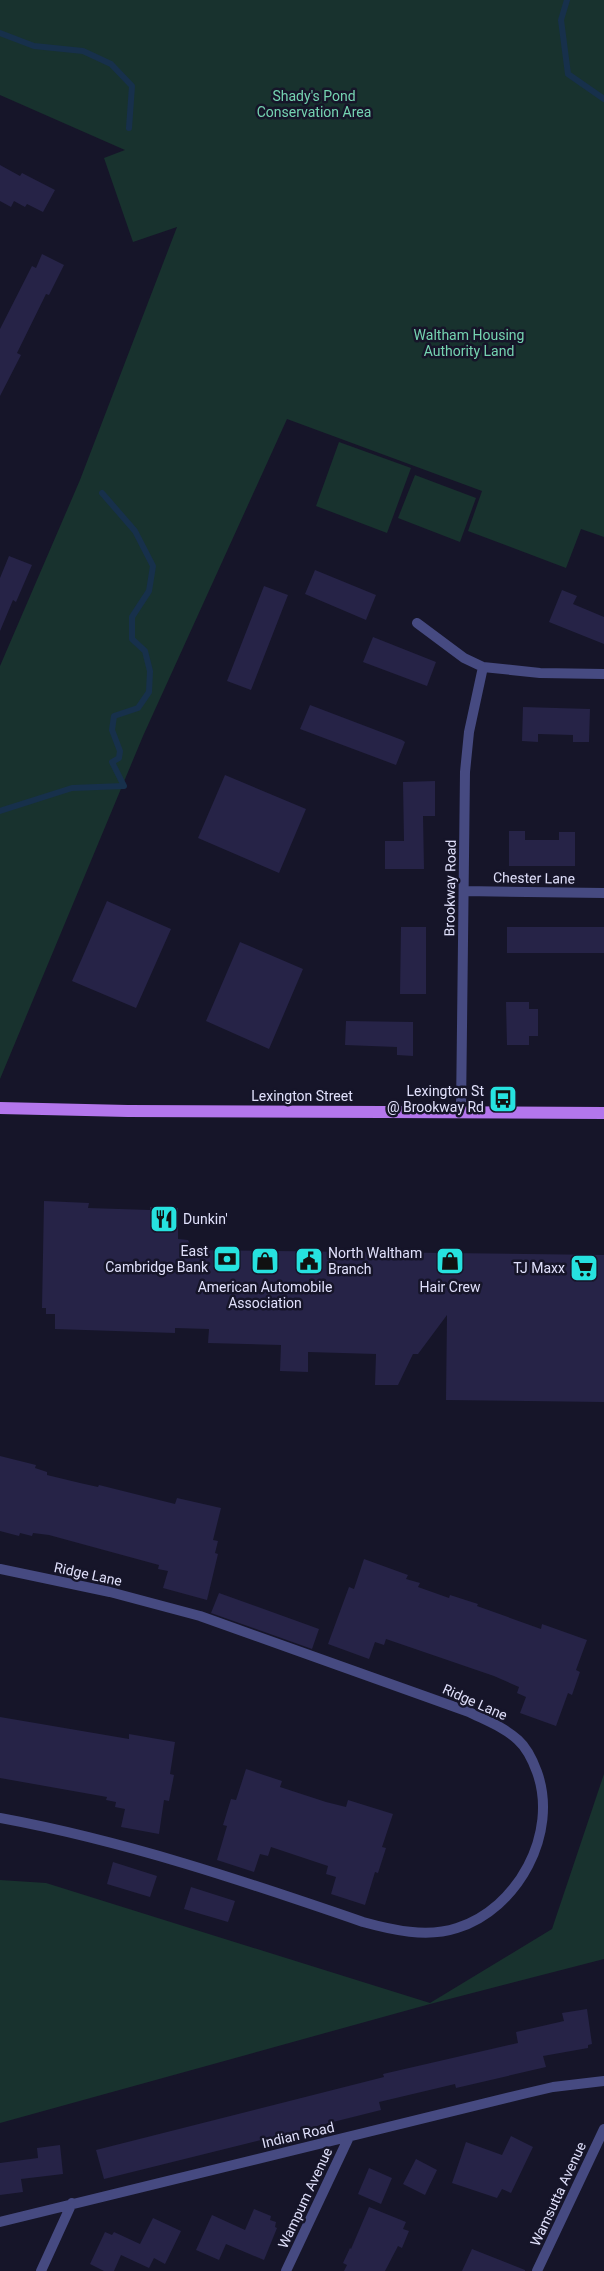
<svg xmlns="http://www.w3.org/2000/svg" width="604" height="2271" font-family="Roboto,sans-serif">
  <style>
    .green { fill: #18322e }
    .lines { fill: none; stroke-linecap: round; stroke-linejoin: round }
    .stream { stroke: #17304b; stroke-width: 6 }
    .building { fill: #262347 }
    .street { stroke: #464a81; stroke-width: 10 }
    .primary { stroke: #b376ec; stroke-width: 12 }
    .labels { text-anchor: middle; stroke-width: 5; stroke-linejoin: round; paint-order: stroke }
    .park-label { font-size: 14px; fill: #75d3b1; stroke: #161529 }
    .street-label { font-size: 14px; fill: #e0e0fb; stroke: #161529 }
    .poi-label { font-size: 14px; fill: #e0e0fb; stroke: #161529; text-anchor: end }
  </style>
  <rect width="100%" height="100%" fill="#161529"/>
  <!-- green -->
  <path class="green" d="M 0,0 L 604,0 L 604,537 L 581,529 L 566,568 L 468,531 L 482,491 L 287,419 L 143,736 L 0,1079 L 0,666 L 80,480 L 177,227 L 133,242 L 104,158 L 125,150 L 0,95 Z
    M 339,442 L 411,468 L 387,533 L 316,506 Z
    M 415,475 L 476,498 L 460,542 L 398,518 Z
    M 604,1774 L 604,1959 L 430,2004 L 0,2123 L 0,1880 L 46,1883 L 430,2003 L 552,1929 Z"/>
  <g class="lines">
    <!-- stream -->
    <path class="stream" d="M 567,0 L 561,20 L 568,74 L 604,99
      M 0,33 L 34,46 L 83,51 L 111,64 L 132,86 L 129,128
      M 0,811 L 72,788 L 124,786 L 112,762 L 119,758 L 120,751 L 112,730 L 114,716 L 138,708 L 149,692 L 150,671 L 145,651 L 132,639 L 132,617 L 149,591 L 153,566 L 135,531 L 102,493"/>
  </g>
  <!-- building -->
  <path class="building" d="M 0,165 L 20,176 L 22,173 L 55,190 L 43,212 L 27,204 L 25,207 L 14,201 L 11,207 L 0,201 Z
    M 42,254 L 64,265 L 49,295 L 46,294 L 17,353 L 21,355 L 0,396 L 0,329 L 32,266 L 36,268 Z
    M 9,556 L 32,565 L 16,602 L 13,600 L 0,631 L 0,578 Z
    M 315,570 L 376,595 L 366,620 L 305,594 Z
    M 264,586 L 288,595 L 251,690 L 227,681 Z
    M 562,590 L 577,596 L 573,604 L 604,617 L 604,644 L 549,622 Z
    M 373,637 L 436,662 L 427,686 L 363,662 Z
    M 310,705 L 402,740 L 405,742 L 396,765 L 300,729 Z
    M 523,707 L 590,709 L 589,742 L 573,742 L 573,735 L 538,734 L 538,742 L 522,741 Z
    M 225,775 L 306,809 L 279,873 L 198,838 Z
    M 435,781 L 435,816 L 423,816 L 424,869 L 385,869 L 385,841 L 404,841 L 403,782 Z
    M 509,831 L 525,831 L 525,840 L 559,840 L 559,832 L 575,832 L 575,866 L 509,866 Z
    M 107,901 L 171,929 L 136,1008 L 72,981 Z
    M 401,927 L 426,927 L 426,994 L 400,994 Z
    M 507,927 L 604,927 L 604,953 L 507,953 Z
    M 240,942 L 303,969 L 269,1049 L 206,1021 Z
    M 506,1002 L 529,1002 L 529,1009 L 538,1009 L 538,1036 L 529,1036 L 529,1045 L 507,1045 Z
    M 346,1021 L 413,1022 L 413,1056 L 397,1055 L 397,1047 L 345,1045 Z
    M 44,1201 L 89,1203 L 88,1208 L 150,1210 L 150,1207 L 178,1208 L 178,1239 L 188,1240 L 193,1250 L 604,1255 L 604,1402 L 446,1400 L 447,1315 L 418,1354 L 413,1354 L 398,1385 L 375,1385 L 376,1354 L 308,1352 L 308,1372 L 280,1371 L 281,1345 L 208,1343 L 209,1329 L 175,1328 L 175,1333 L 55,1329 L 55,1314 L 46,1314 L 46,1308 L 42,1308 Z
    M 0,1456 L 36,1465 L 35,1468 L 47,1472 L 47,1475 L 80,1483 L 98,1487 L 99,1485 L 175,1504 L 177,1498 L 221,1508 L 213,1540 L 218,1541 L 215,1553 L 218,1554 L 207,1600 L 163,1588 L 168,1571 L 158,1569 L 159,1565 L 49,1535 L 33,1533 L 32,1536 L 20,1533 L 19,1536 L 0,1531 Z
    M 364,1559 L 408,1575 L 406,1579 L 420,1583 L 418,1587 L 449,1598 L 450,1595 L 478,1604 L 477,1606 L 541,1629 L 542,1624 L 587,1640 L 576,1670 L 580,1672 L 572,1695 L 568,1693 L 556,1726 L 520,1713 L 526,1697 L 517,1693 L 519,1687 L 494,1676 L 386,1639 L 384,1645 L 375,1642 L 369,1659 L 328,1644 L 349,1587 L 354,1589 Z
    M 219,1593 L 319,1629 L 312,1649 L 211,1613 Z
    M 0,1717 L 129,1739 L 129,1734 L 175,1742 L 170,1774 L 174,1775 L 169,1801 L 164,1800 L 159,1834 L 121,1827 L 125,1809 L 115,1807 L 116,1802 L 106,1800 L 107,1797 L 0,1778 Z
    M 246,1769 L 282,1781 L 280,1787 L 326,1802 L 346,1807 L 348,1800 L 393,1814 L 382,1847 L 386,1848 L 378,1873 L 375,1872 L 365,1905 L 331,1894 L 336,1877 L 326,1874 L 328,1866 L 271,1847 L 268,1856 L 260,1854 L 254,1872 L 217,1860 L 227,1826 L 223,1825 L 231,1799 L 236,1800 Z
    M 113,1862 L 157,1876 L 150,1897 L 107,1884 Z
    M 191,1887 L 235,1901 L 228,1922 L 184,1909 Z
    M 587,2009 L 592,2044 L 588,2045 L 588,2048 L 543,2056 L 546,2067 L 456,2088 L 455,2084 L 379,2102 L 381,2110 L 104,2179 L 96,2150 L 384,2077 L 383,2074 L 518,2043 L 516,2032 L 564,2021 L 562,2013 Z
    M 511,2136 L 533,2147 L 511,2193 L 502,2189 L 497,2198 L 452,2183 L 466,2142 L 502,2155 Z
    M 60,2145 L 63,2174 L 21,2179 L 23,2192 L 0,2195 L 0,2163 L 38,2158 L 37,2148 Z
    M 416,2159 L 437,2170 L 425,2195 L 403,2184 Z
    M 369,2168 L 392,2178 L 381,2204 L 358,2194 Z
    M 369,2207 L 406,2222 L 403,2229 L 409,2231 L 402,2248 L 398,2246 L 385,2271 L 344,2271 L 347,2265 L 343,2263 L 350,2248 L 351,2249 Z
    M 254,2209 L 271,2216 L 270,2220 L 276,2222 L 275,2227 L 277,2228 L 264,2260 L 226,2244 L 219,2260 L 196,2250 L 212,2215 L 245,2230 Z
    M 153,2218 L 181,2231 L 165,2264 L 154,2258 L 149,2268 L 121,2255 L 114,2271 L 104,2271 L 90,2264 L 105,2232 L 112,2235 L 114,2232 L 140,2244 Z
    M 472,2249 L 525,2270 L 525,2271 L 462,2271 Z"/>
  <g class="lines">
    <!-- street -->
    <path class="street" d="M 417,623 L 464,658 L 483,667 L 540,673 L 604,674
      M 464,891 L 604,893
      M 461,1111 L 465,772 L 469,732 L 483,667
      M 0,1569 L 110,1592 L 200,1616 L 469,1712 C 485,1720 504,1727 518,1740 C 527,1748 533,1761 537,1772 C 559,1833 518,1909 457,1928 C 427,1938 392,1930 363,1922 C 244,1881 125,1841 0,1818
      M 0,2222 L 523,2094 L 553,2087 L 604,2081
      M 41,2271 L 72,2203
      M 286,2271 L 349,2137
      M 537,2271 L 604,2129"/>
    <!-- primary -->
    <path class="primary" d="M 0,1108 L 128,1111 L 604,1113"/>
  </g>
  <!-- icons -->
  <defs>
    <symbol id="bus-square" viewBox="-11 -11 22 22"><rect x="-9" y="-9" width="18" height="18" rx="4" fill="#26e2df" stroke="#161529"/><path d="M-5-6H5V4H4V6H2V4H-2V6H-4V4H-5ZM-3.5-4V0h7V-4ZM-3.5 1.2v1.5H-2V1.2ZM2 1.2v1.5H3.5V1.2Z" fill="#111"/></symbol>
    <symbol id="restaurant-square" viewBox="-11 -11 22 22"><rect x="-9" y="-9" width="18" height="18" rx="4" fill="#26e2df" stroke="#161529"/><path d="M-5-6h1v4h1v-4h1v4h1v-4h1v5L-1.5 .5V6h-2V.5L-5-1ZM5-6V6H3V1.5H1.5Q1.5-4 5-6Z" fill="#111"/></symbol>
    <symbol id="bank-square" viewBox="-11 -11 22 22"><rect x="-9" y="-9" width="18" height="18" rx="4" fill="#26e2df" stroke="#161529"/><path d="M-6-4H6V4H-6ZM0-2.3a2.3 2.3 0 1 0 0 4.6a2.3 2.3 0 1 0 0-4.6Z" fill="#111"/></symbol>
    <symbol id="shop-square" viewBox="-11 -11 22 22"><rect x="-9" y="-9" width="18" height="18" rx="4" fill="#26e2df" stroke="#161529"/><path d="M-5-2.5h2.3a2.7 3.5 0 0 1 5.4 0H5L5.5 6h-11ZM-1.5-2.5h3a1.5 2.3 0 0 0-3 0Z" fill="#111"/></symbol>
    <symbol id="civic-square" viewBox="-11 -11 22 22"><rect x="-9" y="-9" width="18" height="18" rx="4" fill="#26e2df" stroke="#161529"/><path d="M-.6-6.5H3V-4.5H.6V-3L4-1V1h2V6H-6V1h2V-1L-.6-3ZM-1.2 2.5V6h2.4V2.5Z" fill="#111"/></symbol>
    <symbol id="supermarket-square" viewBox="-11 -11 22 22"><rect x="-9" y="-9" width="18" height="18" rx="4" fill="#26e2df" stroke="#161529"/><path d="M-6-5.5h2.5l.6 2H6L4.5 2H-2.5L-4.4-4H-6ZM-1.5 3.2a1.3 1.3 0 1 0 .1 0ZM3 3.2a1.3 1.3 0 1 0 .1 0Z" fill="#111"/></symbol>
  </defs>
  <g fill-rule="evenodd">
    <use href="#bus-square" x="487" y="1083" width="32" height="32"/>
    <use href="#restaurant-square" x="148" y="1203" width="32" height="32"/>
    <use href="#bank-square" x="211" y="1243" width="32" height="32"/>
    <use href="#shop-square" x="249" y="1245" width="32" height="32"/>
    <use href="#civic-square" x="293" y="1245" width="32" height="32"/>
    <use href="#shop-square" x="434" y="1245" width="32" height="32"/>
    <use href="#supermarket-square" x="568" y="1252" width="32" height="32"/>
  </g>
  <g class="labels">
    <!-- park labels -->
    <g class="park-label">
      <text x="314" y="101">Shady's Pond<tspan x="314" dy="16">Conservation Area</tspan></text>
      <text x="469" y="340">Waltham Housing<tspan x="469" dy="16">Authority Land</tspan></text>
    </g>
    <!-- street labels -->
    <g class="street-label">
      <text transform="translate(534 878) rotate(1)" y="5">Chester Lane</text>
      <text transform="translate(450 888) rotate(-89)" y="5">Brookway Road</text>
      <text x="302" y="1101">Lexington Street</text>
      <text transform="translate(88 1574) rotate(12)" y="5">Ridge Lane</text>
      <text transform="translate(475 1702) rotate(24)" y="5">Ridge Lane</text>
      <text transform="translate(298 2135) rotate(-13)" y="5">Indian Road</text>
      <text transform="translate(558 2194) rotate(-65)" y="5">Wamsutta Avenue</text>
      <text transform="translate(305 2198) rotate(-65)" y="5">Wampum Avenue</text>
    </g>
    <!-- poi labels -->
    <g class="poi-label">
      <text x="484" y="1096">Lexington St<tspan x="484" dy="16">@ Brookway Rd</tspan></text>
      <text x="183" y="1224" text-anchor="start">Dunkin'</text>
      <text x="208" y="1256">East<tspan x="208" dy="16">Cambridge Bank</tspan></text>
      <text x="328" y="1258" text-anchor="start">North Waltham<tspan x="328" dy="16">Branch</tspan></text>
      <text x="565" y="1273">TJ Maxx</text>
      <text x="265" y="1292" text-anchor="middle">American Automobile<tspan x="265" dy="16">Association</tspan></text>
      <text x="450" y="1292" text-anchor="middle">Hair Crew</text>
    </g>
  </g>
</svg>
